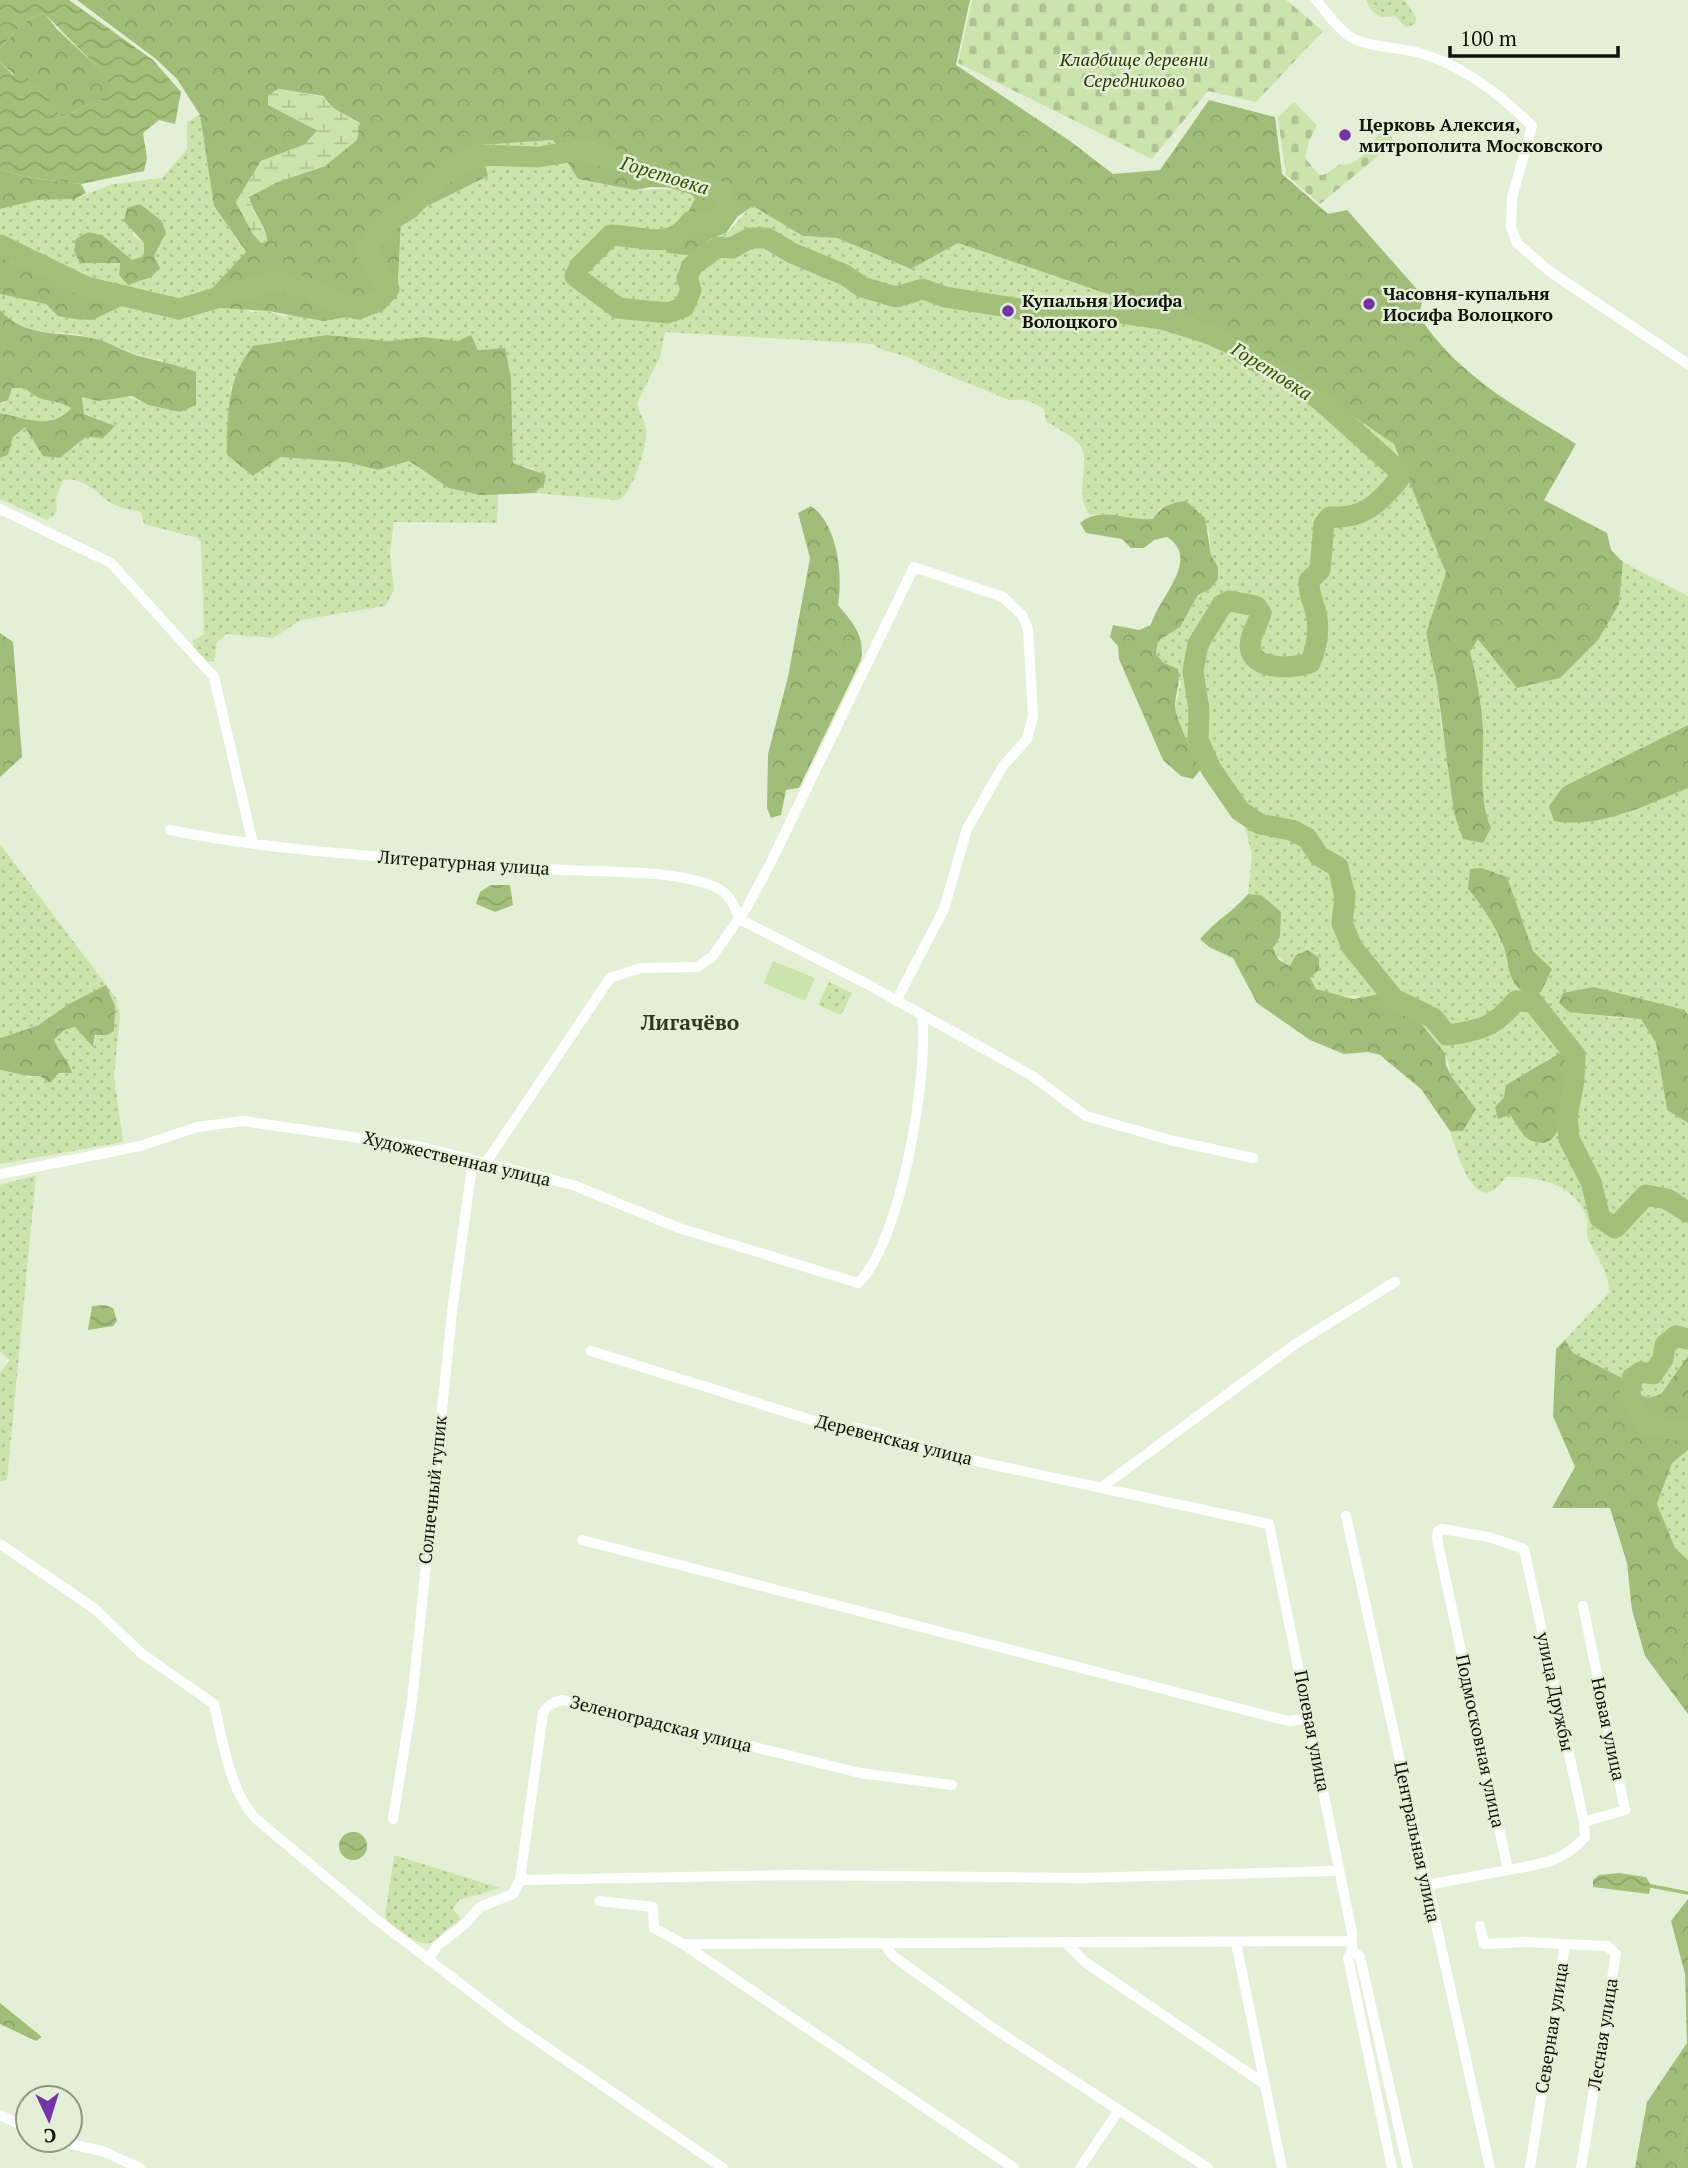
<svg xmlns="http://www.w3.org/2000/svg" width="1688" height="2168" font-family="'PT Serif',serif">
  <style>
    .grass { fill: url(#grass-dots); fill-rule: evenodd }
    .forest { fill: url(#forest-crowns); fill-rule: evenodd }
    .wetland { fill: url(#wetland-marsh) }
    .cemetery { fill: url(#cemetery-stones) }
    .pitch { fill: #cbe4ac }
    .water { fill: url(#water-waves) }
    .lines { fill: none; stroke-linecap: round; stroke-linejoin: round }
    .stream { stroke: #a3c07b; stroke-width: 3.5 }
    .river { stroke: #a3c07b; stroke-width: 21 }
    .minor { stroke: #fff; stroke-width: 10 }
    .poi-dot { fill: #7134a9; stroke: #e4f0d5; stroke-width: 2.5 }
    .labels { text-anchor: middle; stroke-width: 5; stroke-linejoin: round; paint-order: stroke }
    .park-label { font-size: 18px; font-style: italic; fill: #253603; stroke: #e4f0d5 }
    .poi-label { font-size: 18px; font-weight: bold; fill: #0f130a; stroke: #e4f0d5; text-anchor: start }
    .street-label { font-size: 18px; fill: #0f130a; stroke: #e4f0d5 }
    .water-label { font-size: 19px; font-style: italic; fill: #374f00; stroke: #e4f0d5 }
    .quarter-label { font-size: 21px; font-weight: bold; fill: #2f3823; stroke: #e4f0d5 }
  </style>
  <defs>
    <pattern id="grass-dots" width="8" height="8" patternUnits="userSpaceOnUse" patternTransform="scale(1.75)"><rect width="8" height="8" fill="#cbe4ac"/><path d="M2 2h.1M6 6h.1" fill="none" stroke="#adc393" stroke-width="1.8" stroke-linecap="round"/></pattern>
    <pattern id="forest-crowns" width="20" height="18" patternUnits="userSpaceOnUse" patternTransform="scale(1.75)"><rect width="20" height="18" fill="#a0bd79"/><path d="M2 6a3 3 0 1 1 6 0M12 15a3 3 0 1 1 6 0" fill="none" stroke="#89a267"/></pattern>
    <pattern id="wetland-marsh" width="20" height="14" patternUnits="userSpaceOnUse" patternTransform="scale(1.75)"><rect width="20" height="14" fill="#cbe4ac"/><path d="M1 5h8M5 5V1M11 12h8M15 12V8" fill="none" stroke="#adc393"/></pattern>
    <pattern id="cemetery-stones" width="16" height="16" patternUnits="userSpaceOnUse" patternTransform="scale(1.75)"><rect width="16" height="16" fill="#cbe4ac"/><path d="M2 7V4a2 2 0 0 1 4 0v3zM10 15v-3a2 2 0 0 1 4 0v3z" fill="#adc393"/></pattern>
    <pattern id="water-waves" width="16" height="10" patternUnits="userSpaceOnUse" patternTransform="scale(1.75)"><rect width="16" height="10" fill="#a3c07b"/><path d="M0 5q4-4 8 0t8 0" fill="none" stroke="#8ba469"/></pattern>
  </defs>
  <rect width="100%" height="100%" fill="#e4f0d5"/>
  <!-- grass -->
  <path class="grass" d="M 1366,0 L 1405,0 L 1416,18 L 1415,24 L 1406,27 C 1391,14 1403,16 1381,17 L 1371,10 Z
    M 200,115 L 214,206 L 246,253 L 207,295 L 251,312 L 268,311 L 285,317 L 401,219 L 488,176 L 469,152 L 480,145 L 553,140 L 578,179 L 635,190 L 686,188 L 695,199 C 688,218 677,229 662,242 L 698,252 C 712,237 713,242 726,233 C 733,229 742,214 753,206 L 803,236 L 837,238 L 911,269 L 958,243 L 1240,339 L 1394,443 L 1446,573 L 1426,633 L 1437,684 L 1441,723 L 1450,768 L 1491,828 C 1477,797 1484,766 1483,732 C 1482,705 1477,678 1470,652 L 1479,638 L 1491,657 L 1619,604 L 1623,562 L 1688,596 L 1688,725 L 1563,787 L 1621,815 L 1688,788 L 1688,1015 L 1685,1010 L 1604,1017 L 1641,1019 L 1656,1043 L 1667,1110 L 1688,1123 L 1688,1356 L 1661,1394 L 1649,1398 L 1638,1394 L 1620,1377 L 1573,1353 L 1565,1340 L 1609,1293 C 1610,1273 1596,1257 1588,1239 C 1585,1232 1589,1225 1587,1218 C 1576,1184 1537,1176 1506,1177 C 1475,1223 1458,1154 1450,1131 L 1463,1131 L 1475,1108 L 1452,1077 L 1445,1053 L 1421,1022 L 1398,1010 L 1390,1000 C 1364,994 1342,1000 1316,989 C 1305,970 1283,968 1273,948 L 1280,937 L 1278,924 L 1261,895 L 1248,894 L 1252,854 L 1245,828 L 1193,758 L 1175,708 L 1181,682 L 1156,654 L 1158,641 L 1180,627 L 1198,595 L 1210,589 L 1218,567 L 1211,555 L 1209,530 L 1160,508 L 1154,519 C 1131,522 1113,512 1090,515 C 1072,492 1093,459 1079,444 C 1071,435 1056,428 1046,421 L 1044,409 C 1032,401 1024,398 1009,400 L 918,363 C 903,351 887,356 873,344 L 665,332 L 660,357 L 637,403 C 639,412 645,421 646,430 C 648,444 632,497 617,500 L 534,493 L 544,485 L 534,469 L 513,463 L 511,378 L 504,348 L 478,350 L 471,335 L 458,341 L 423,337 L 388,341 L 327,335 L 291,341 L 231,387 L 227,455 L 253,475 L 280,457 L 346,462 L 378,470 L 409,461 C 437,483 462,495 498,494 L 497,523 L 394,522 L 390,554 L 394,590 L 385,606 L 301,620 L 273,638 L 227,634 L 217,642 L 214,661 L 207,662 L 194,648 L 193,641 L 204,634 L 201,542 L 197,538 L 144,524 L 141,512 C 132,510 122,509 113,504 C 98,495 83,475 63,480 L 56,498 L 57,512 L 47,520 L 0,499 L 0,458 L 8,455 L 13,437 L 25,426 L 43,456 L 74,448 L 86,437 L 103,438 L 100,419 L 84,414 L 82,397 C 110,404 120,389 148,405 L 163,360 C 138,357 119,347 96,339 C 59,326 30,343 0,310 L 0,294 L 46,304 L 58,316 L 92,320 L 117,290 C 94,285 6,269 0,248 C 0,236 0,220 0,209 L 37,200 L 75,199 L 112,184 L 162,178 L 187,149 L 187,122 ZM 140,204 L 162,221 L 166,233 L 154,256 L 119,275 L 120,263 L 107,262 L 88,232 L 102,235 L 132,261 L 144,256 L 144,243 L 133,235 ZM 1495,872 L 1507,877 L 1533,951 L 1551,969 L 1507,966 C 1505,937 1487,911 1468,889 ZM 1548,1058 L 1571,1060 L 1564,1100 L 1565,1112 L 1517,1125 L 1510,1115 L 1495,1107 L 1527,1072 L 1539,1068 Z
    M 12,388 L 25,388 C 40,403 54,398 71,408 C 50,431 27,418 0,413 L 0,403 L 4,404 Z
    M 0,844 L 116,998 L 120,1015 L 114,1076 L 123,1142 L 0,1164 L 0,1070 L 17,1071 L 28,1077 L 71,1073 C 68,1060 59,1052 54,1040 L 64,1030 L 75,1027 L 94,1046 L 106,986 L 69,1004 L 37,1026 L 0,1038 Z
    M 829,982 L 852,993 L 841,1015 L 818,1005 Z
    M 36,1175 L 7,1480 L 0,1481 L 0,1373 L 10,1360 L 0,1352 L 0,1185 Z
    M 1688,1450 L 1688,1560 L 1675,1548 L 1657,1504 L 1672,1463 Z
    M 394,1856 L 397,1856 L 500,1888 L 459,1900 L 453,1909 L 460,1919 L 458,1922 C 435,1933 436,1956 406,1935 C 398,1930 389,1925 385,1917 Z"/>
  <!-- forest -->
  <path class="forest" d="M 77,0 L 970,0 L 956,65 L 1070,141 L 1113,174 L 1160,170 L 1209,100 L 1275,117 L 1282,174 L 1328,214 L 1347,210 L 1423,296 L 1419,316 C 1458,376 1517,407 1576,444 L 1544,500 L 1607,533 L 1611,550 L 1623,562 L 1619,604 L 1598,640 L 1560,678 L 1517,688 L 1478,639 L 1470,652 C 1477,678 1482,705 1483,732 C 1484,766 1478,798 1491,828 L 1483,843 L 1463,839 L 1454,813 L 1437,684 L 1426,633 L 1446,573 L 1394,444 L 1240,339 L 958,243 L 911,269 L 837,238 L 803,236 L 753,206 L 737,217 L 726,233 L 710,239 L 698,252 L 687,255 L 667,253 L 662,242 L 680,227 L 695,199 L 686,188 L 651,187 L 635,190 L 578,179 L 553,140 L 480,145 L 470,152 L 484,161 L 488,176 L 401,219 L 397,298 L 357,315 L 324,321 L 268,311 L 220,308 L 206,295 L 246,252 L 214,206 L 200,115 L 177,79 L 156,59 ZM 278,89 L 323,96 L 333,108 L 360,123 L 325,166 L 277,182 L 249,197 C 253,214 267,226 267,242 L 253,234 L 236,202 L 261,161 L 304,145 L 318,130 L 269,105 Z
    M 45,14 L 57,29 L 108,77 L 108,96 L 81,107 L 66,117 L 59,115 L 0,62 L 0,49 C 13,34 24,17 45,14 Z
    M 0,169 L 25,177 L 81,184 L 86,193 L 75,199 L 37,200 L 0,209 Z
    M 140,204 L 162,221 L 166,233 L 154,256 L 160,268 L 151,277 L 128,285 L 119,275 L 120,263 L 80,263 L 74,251 L 76,239 L 88,232 L 102,235 L 132,260 L 144,256 L 144,243 L 124,221 L 127,208 Z
    M 0,249 L 10,262 L 61,278 L 117,290 L 122,306 L 92,320 L 75,319 L 58,316 L 46,304 L 0,294 Z
    M 0,310 C 25,338 57,331 92,338 C 109,341 125,353 143,357 C 161,362 178,365 196,372 L 196,405 L 180,412 L 148,405 L 132,396 L 98,401 L 82,397 L 84,414 L 115,426 L 103,438 L 86,437 L 60,458 L 43,456 L 25,427 L 13,437 L 8,455 L 0,458 L 0,413 C 26,418 51,431 71,408 C 53,397 42,405 25,388 L 12,388 L 8,400 L 0,403 Z
    M 327,335 L 388,341 L 423,337 L 458,341 L 471,335 L 478,350 L 505,348 L 511,378 L 513,463 L 546,475 L 544,485 L 534,493 L 480,495 L 449,488 L 409,461 L 378,470 L 346,462 L 280,457 L 253,476 L 227,455 C 227,417 227,377 253,346 Z
    M 1186,501 L 1205,518 L 1211,555 L 1218,567 L 1218,579 L 1210,589 L 1198,595 L 1180,627 L 1158,641 L 1156,654 L 1164,663 L 1178,669 C 1181,684 1175,693 1175,707 C 1176,717 1195,761 1201,769 L 1193,779 L 1181,776 L 1163,760 L 1119,659 L 1118,646 L 1110,637 L 1113,625 L 1139,630 L 1151,625 C 1158,598 1202,559 1167,537 L 1154,540 L 1144,548 L 1131,548 L 1122,539 L 1086,533 L 1080,523 C 1103,505 1127,522 1153,519 C 1162,506 1170,503 1186,501 Z
    M 811,506 C 838,525 843,574 838,605 C 853,623 865,635 861,660 L 799,788 L 786,790 L 781,815 L 771,818 L 767,808 L 768,754 L 788,677 L 810,558 L 798,513 Z
    M 0,633 L 13,642 L 22,757 L 0,777 Z
    M 1688,725 L 1688,788 C 1646,805 1600,829 1554,821 L 1549,806 L 1563,787 Z
    M 1482,868 L 1507,877 L 1533,951 L 1552,969 L 1541,992 L 1529,996 C 1504,982 1511,962 1501,940 C 1492,921 1482,905 1468,889 L 1470,869 Z
    M 1248,894 L 1261,895 L 1281,912 L 1280,937 L 1273,948 L 1279,960 L 1290,966 L 1296,955 L 1308,950 L 1319,958 L 1319,970 L 1310,978 L 1316,989 L 1354,999 L 1379,994 L 1420,1022 L 1445,1053 L 1446,1065 L 1452,1077 L 1476,1109 L 1463,1131 L 1450,1131 L 1421,1089 L 1380,1055 L 1368,1052 L 1344,1054 L 1310,1040 L 1257,1003 L 1233,958 L 1209,947 L 1200,939 C 1215,921 1233,912 1248,894 Z
    M 106,985 L 115,1006 L 114,1031 L 107,1035 L 95,1035 L 93,1047 L 75,1027 L 64,1030 L 54,1040 C 59,1052 68,1060 72,1073 L 59,1073 L 50,1083 L 40,1076 C 26,1077 14,1072 0,1070 L 0,1038 L 37,1026 L 69,1004 Z
    M 1594,987 L 1685,1010 L 1688,1015 L 1688,1123 L 1667,1110 L 1656,1043 L 1641,1019 L 1569,1012 L 1559,1003 L 1563,993 Z
    M 1560,1053 L 1571,1060 C 1567,1080 1568,1142 1542,1143 C 1535,1143 1527,1140 1523,1134 C 1518,1128 1515,1121 1510,1115 L 1498,1119 L 1495,1107 L 1504,1097 L 1506,1085 Z
    M 1565,1340 L 1573,1353 L 1620,1377 L 1638,1394 L 1649,1398 L 1661,1394 L 1688,1356 L 1688,1450 L 1672,1463 L 1657,1504 L 1675,1548 L 1688,1560 L 1688,1714 L 1645,1656 L 1632,1610 L 1627,1563 L 1610,1508 L 1552,1508 L 1575,1467 L 1553,1416 L 1556,1349 Z
    M 1688,1899 L 1688,2168 L 1635,2168 L 1647,2102 L 1687,2043 L 1685,1974 L 1671,1921 Z
    M 0,2003 L 42,2037 L 36,2041 L 0,2024 Z"/>
  <!-- wetland -->
  <path class="wetland" d="M 278,89 L 323,97 L 333,108 L 360,124 L 357,140 L 325,166 L 277,182 L 249,197 C 252,214 266,225 267,242 L 261,243 L 253,234 L 236,202 L 261,161 L 304,145 L 318,131 L 268,105 L 268,95 Z"/>
  <!-- cemetery -->
  <path class="cemetery" d="M 972,0 L 1286,0 L 1323,31 L 1256,102 L 1208,91 L 1152,159 L 958,63 Z
    M 1294,102 L 1317,125 L 1309,141 L 1305,158 L 1319,175 C 1329,175 1331,169 1339,165 C 1342,164 1346,165 1350,164 C 1367,157 1373,138 1385,128 L 1395,142 L 1320,204 L 1286,175 L 1278,117 Z"/>
  <!-- pitch -->
  <path class="pitch" d="M 773,961 L 815,978 L 805,1001 L 764,983 Z"/>
  <!-- water -->
  <path class="water" d="M 0,0 L 69,0 L 153,60 L 181,92 L 175,124 L 159,120 L 143,133 L 147,158 L 144,171 L 81,184 L 25,177 L 0,169 L 0,62 L 13,75 C 37,76 48,96 59,115 L 66,117 L 81,107 L 107,96 L 108,78 L 45,14 C 24,17 13,34 0,49 Z
    M 491,885 L 510,885 L 513,905 L 495,912 L 476,904 L 480,892 Z
    M 105,1305 L 113,1308 L 117,1321 L 113,1326 L 88,1330 L 92,1306 Z
    M339 1846a14 14 0 1 1 28 0a14 14 0 1 1-28 0Z
    M 1619,1873 L 1646,1877 L 1651,1886 L 1649,1894 L 1593,1887 L 1593,1880 L 1599,1875 Z"/>
  <g class="lines">
    <!-- stream -->
    <path class="stream" d="M 1651,1886 L 1688,1893
      M 1679,2168 L 1688,2125"/>
    <!-- river -->
    <path class="river" d="M 0,245 L 86,287 L 179,309 L 275,281 L 305,287 L 337,304 L 358,309 L 377,302 L 389,289 L 365,250 L 388,222 L 409,209 L 446,172 L 479,155 L 538,157 L 582,150 L 723,193 L 727,213 L 713,224 L 690,222 C 671,251 641,236 611,235 L 580,266 L 575,276 L 618,308 L 668,313 L 684,307 L 691,290 L 687,278 L 692,266 L 718,247 L 732,248 L 750,238 L 767,238 L 792,253 L 845,275 L 862,287 L 896,297 L 923,289 L 945,297 L 1026,310 L 1081,315 L 1115,312 L 1162,319 L 1207,333 L 1230,343 L 1252,360 L 1279,371 L 1320,400 L 1397,469 L 1399,479 C 1379,504 1363,519 1330,517 L 1324,524 L 1320,570 L 1309,581 C 1309,598 1313,600 1316,613 C 1320,631 1317,647 1310,663 C 1292,669 1244,672 1251,639 C 1253,630 1259,622 1261,613 L 1256,606 L 1230,601 L 1222,605 L 1198,644 L 1193,671 L 1199,710 L 1198,740 L 1211,769 L 1240,811 L 1260,824 L 1291,830 L 1307,838 L 1319,856 L 1338,867 L 1345,897 L 1342,923 L 1352,947 L 1394,999 L 1433,1018 L 1447,1035 C 1481,1030 1493,1028 1516,1001 L 1533,1002 L 1575,1055 L 1574,1081 L 1567,1117 L 1569,1139 L 1591,1182 L 1600,1218 L 1615,1228 L 1646,1195 L 1667,1199 L 1688,1212
      M 1688,1339 L 1676,1336 L 1665,1345 L 1663,1359 L 1653,1374 L 1641,1372 L 1632,1378 L 1630,1395 L 1645,1425 L 1688,1432"/>
    <!-- minor -->
    <path class="minor" d="M 1316,0 C 1326,11 1336,27 1349,36 C 1365,47 1396,47 1416,52 C 1462,64 1500,94 1532,126 L 1512,198 L 1511,227 L 1517,243 L 1549,271 L 1688,364
      M 0,509 L 111,563 L 214,677 L 253,844
      M 170,830 C 294,855 420,858 546,869 C 595,873 671,868 715,887 C 729,893 735,905 739,919 L 867,984 L 1031,1075 L 1086,1116 L 1170,1140 L 1253,1158
      M 485,1164 L 610,978 L 641,968 L 697,967 L 712,957 L 747,907 L 771,862 L 914,567 L 1003,597 L 1022,615 L 1028,629 L 1033,716 L 1027,739 L 1003,766 L 967,829 L 944,909 L 896,1001
      M 0,1174 L 140,1146 L 197,1127 L 243,1121 L 422,1147 L 573,1185 L 679,1228 L 858,1283 C 901,1244 929,1073 922,1015
      M 591,1351 L 844,1430 L 859,1428 L 966,1459 L 1269,1524 L 1352,1933 L 1352,1950 L 1348,1958 L 1392,2168
      M 1102,1487 L 1294,1345 L 1395,1282
      M 1346,1516 L 1490,2168
      M 582,1540 L 1288,1721 L 1310,1719
      M 0,1544 L 95,1609 L 141,1653 L 214,1704 C 223,1741 229,1789 255,1818 L 377,1920 L 513,2024 L 723,2168
      M 1583,1606 L 1625,1810 L 1584,1822
      M 393,1819 L 412,1701 L 453,1303 L 473,1160
      M 520,1880 L 795,1875 L 1081,1878 L 1332,1871
      M 1427,1885 L 1508,1870 L 1437,1539 L 1438,1531 L 1442,1529 L 1489,1537 L 1524,1549 L 1584,1822 L 1585,1837 C 1564,1862 1540,1864 1508,1870
      M 599,1901 L 653,1907 L 654,1928 L 683,1944 L 1352,1941
      M 1480,1926 L 1484,1944 L 1525,1942 L 1565,1944 L 1530,2168
      M 1065,1942 L 1085,1962 L 1263,2083
      M 884,1943 L 893,1956 L 996,2030 L 1208,2168
      M 1236,1943 L 1282,2168
      M 683,1944 L 1014,2168
      M 1565,1944 L 1607,1946 L 1616,1954 L 1581,2168
      M 1352,1950 L 1360,1957 L 1408,2168
      M 428,1960 L 437,1946 L 465,1924 L 480,1907 L 513,1894 L 520,1880 L 543,1713 C 548,1705 553,1702 563,1700 L 860,1773 L 952,1785
      M 0,2115 L 28,2128
      M 53,2140 L 102,2151 L 140,2168
      M 1080,2168 L 1119,2110"/>
  </g>
  <!-- markers -->
  <g class="poi-dot">
    <circle cx="1345" cy="135" r="7"/>
    <circle cx="1369" cy="304" r="7"/>
    <circle cx="1008" cy="311" r="7"/>
  </g>
  <g class="labels">
    <!-- park labels -->
    <g class="park-label">
      <text x="1134" y="66">Кладбище деревни<tspan x="1134" dy="21">Середниково</tspan></text>
    </g>
    <!-- poi labels -->
    <g class="poi-label">
      <text x="1359" y="131">Церковь Алексия,<tspan x="1359" dy="21">митрополита Московского</tspan></text>
      <text x="1383" y="300">Часовня-купальня<tspan x="1383" dy="21">Иосифа Волоцкого</tspan></text>
      <text x="1022" y="307">Купальня Иосифа<tspan x="1022" dy="21">Волоцкого</tspan></text>
    </g>
    <!-- street labels -->
    <g class="street-label">
      <text transform="translate(464 863) rotate(4)" y="6">Литературная улица</text>
      <text transform="translate(457 1159) rotate(13)" y="6">Художественная улица</text>
      <text transform="translate(894 1440) rotate(14)" y="6">Деревенская улица</text>
      <text transform="translate(433 1490) rotate(-84)" y="6">Солнечный тупик</text>
      <text transform="translate(1555 1692) rotate(78)" y="6">улица Дружбы</text>
      <text transform="translate(661 1724) rotate(14)" y="6">Зеленоградская улица</text>
      <text transform="translate(1608 1729) rotate(78)" y="6">Новая улица</text>
      <text transform="translate(1312 1731) rotate(79)" y="6">Полевая улица</text>
      <text transform="translate(1480 1741) rotate(78)" y="6">Подмосковная улица</text>
      <text transform="translate(1417 1842) rotate(78)" y="6">Центральная улица</text>
      <text transform="translate(1552 2028) rotate(-81)" y="6">Северная улица</text>
      <text transform="translate(1603 2034) rotate(-81)" y="6">Лесная улица</text>
    </g>
    <!-- water labels -->
    <g class="water-label">
      <text transform="translate(665 175) rotate(17)" y="7">Горетовка</text>
      <text transform="translate(1272 371) rotate(32)" y="7">Горетовка</text>
    </g>
    <!-- quarter labels -->
    <g class="quarter-label">
      <text x="690" y="1030">Лигачёво</text>
    </g>
  </g>
  <!-- north arrow -->
  <g transform="translate(49 2119) rotate(176)"><circle r="33" fill="#e4f0d5" stroke="#8f9884" stroke-width="2"/>
  <path d="M0-5L12 26L0 18L-12 26Z" fill="#7134a9"/>
  <text y="-10" font-size="19" font-weight="bold" text-anchor="middle" fill="#0f130a">С</text>
  </g>
  <!-- scale -->
  <path d="M1450 46v10h168v-10" fill="none" stroke="#0f130a" stroke-width="3.5"/>
  <text x="1460" y="46" font-size="21" fill="#0f130a" stroke="#e4f0d5" stroke-width="5" paint-order="stroke">100 m</text>
</svg>
